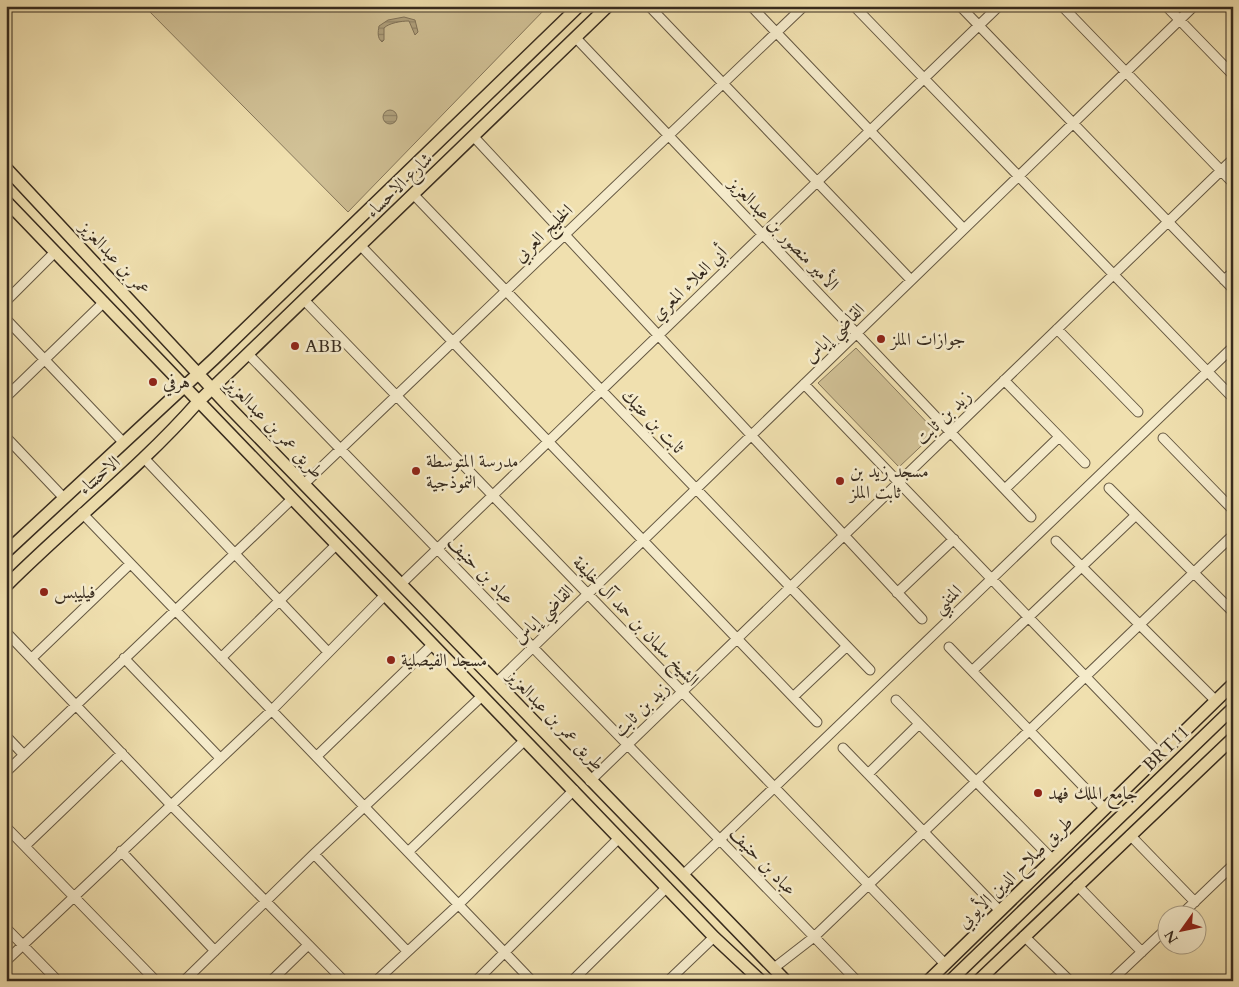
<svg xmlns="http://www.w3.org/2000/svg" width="1239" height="987" font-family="Cardo,Amiri,serif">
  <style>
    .garden { fill: #d1c196; stroke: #84765a }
    .water { fill: url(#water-rules); stroke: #807258 }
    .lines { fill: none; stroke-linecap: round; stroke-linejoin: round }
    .minor-casing { stroke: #655842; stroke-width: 11 }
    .major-casing { stroke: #372b1e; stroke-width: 14 }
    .minor { stroke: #f5ebcb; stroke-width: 9 }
    .major { stroke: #f0e0af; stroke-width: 11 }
    .poi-dot { fill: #8f2418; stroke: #f5ebcb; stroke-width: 2 }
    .labels { text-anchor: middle; stroke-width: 5; stroke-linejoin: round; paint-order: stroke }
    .street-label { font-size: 18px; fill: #372b1e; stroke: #f5ebcb }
    .poi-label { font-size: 18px; fill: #372b1e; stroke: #f5ebcb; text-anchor: start }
  </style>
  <defs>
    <pattern id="water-rules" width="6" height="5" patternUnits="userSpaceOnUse" patternTransform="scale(1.25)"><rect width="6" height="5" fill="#b1a27e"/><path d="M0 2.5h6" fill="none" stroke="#918467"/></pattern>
  </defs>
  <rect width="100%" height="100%" fill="#f0e0af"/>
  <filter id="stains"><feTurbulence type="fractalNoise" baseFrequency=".004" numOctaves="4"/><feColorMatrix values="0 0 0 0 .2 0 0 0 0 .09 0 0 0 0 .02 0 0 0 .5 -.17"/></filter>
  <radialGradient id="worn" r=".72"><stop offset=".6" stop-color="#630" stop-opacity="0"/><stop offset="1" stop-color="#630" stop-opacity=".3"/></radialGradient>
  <!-- garden -->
  <path class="garden" d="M 144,6 L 548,6 L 348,212 Z
    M 856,348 L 936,432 L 899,467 L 818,383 Z"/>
  <!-- water -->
  <path class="water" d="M 404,17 L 415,20 L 418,32 L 415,35 L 409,21 C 401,21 389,23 384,28 L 384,40 L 382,42 C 377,38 378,32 379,26 L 388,20 Z
    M383 117a7 7 0 1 1 14 0a7 7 0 1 1-14 0Z"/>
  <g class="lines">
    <defs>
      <path id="minor" d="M 649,6 L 911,280
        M 751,6 L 964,229
        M 854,6 L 1233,398
        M 960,6 L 1233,289
        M 1062,6 L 1233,183
        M 1166,6 L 1233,75
        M 576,38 L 1031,517
        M 474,137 L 922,619
        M 414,195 L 870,670
        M 361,246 L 817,722
        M 1224,280 L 1233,272
        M 6,301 L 55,252
        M 305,301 L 945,964
        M 6,319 L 123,442
        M 1057,329 L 1138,412
        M 249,355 L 857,981
        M 1004,380 L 1085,463
        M 804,384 L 1161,755
        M 6,397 L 104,302
        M 6,437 L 63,497
        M 1163,438 L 1233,510
        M 144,458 L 328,652
        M 304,484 L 804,6
        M 1109,488 L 1233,612
        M 1005,489 L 1059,437
        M 82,513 L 532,981
        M 1056,541 L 1216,701
        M 401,584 L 999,6
        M 897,593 L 954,539
        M 6,632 L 170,804 L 344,981
        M 949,647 L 1105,809
        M 32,658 L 130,564
        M 124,658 L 220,758
        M 221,658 L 336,545
        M 972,671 L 1136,515
        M 496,683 L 1194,6
        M 793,697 L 847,646
        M 896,700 L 1053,860
        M 6,736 L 23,754
        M 843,748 L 1000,911
        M 317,756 L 432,645
        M 6,772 L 292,499
        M 868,774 L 919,724
        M 590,781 L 1233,159
        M 6,827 L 156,981
        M 1130,835 L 1195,902
        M 25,846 L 122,753
        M 121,851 L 215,951
        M 408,852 L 525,740
        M 314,854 L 407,951
        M 683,875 L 1233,347
        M 1077,885 L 1142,952
        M 1182,914 L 1233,865
        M 6,928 L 58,981
        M 1024,936 L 1070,981
        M 6,961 L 271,711 L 385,595
        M 774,968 L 814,937 L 1233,535
        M 184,981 L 314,854 L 482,696
        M 271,981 L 308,945
        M 376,981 L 459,904 L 574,790
        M 476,981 L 619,838
        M 572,981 L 667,887
        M 668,981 L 714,937
        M 1111,981 L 1166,929"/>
      <path id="major" d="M 6,168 L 231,409 L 786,981
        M 6,201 L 714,937 L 761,981
        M 6,552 L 214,359 L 579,6
        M 6,586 C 69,523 140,468 198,402 L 608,6
        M 928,981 L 1233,684
        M 950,981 L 1233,708
        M 978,981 L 1233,738"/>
    </defs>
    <!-- minor casing -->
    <use href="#minor" class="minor-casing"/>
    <!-- major casing -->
    <use href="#major" class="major-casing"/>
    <!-- minor -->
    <use href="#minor" class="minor"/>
    <!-- major -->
    <use href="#major" class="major"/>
  </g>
  <!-- markers -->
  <g class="poi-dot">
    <circle cx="881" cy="339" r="5"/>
    <circle cx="295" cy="346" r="5"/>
    <circle cx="153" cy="382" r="5"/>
    <circle cx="416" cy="471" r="5"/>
    <circle cx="840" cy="481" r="5"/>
    <circle cx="44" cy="592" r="5"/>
    <circle cx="391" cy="660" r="5"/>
    <circle cx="1038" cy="793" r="5"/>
  </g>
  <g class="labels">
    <!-- street labels -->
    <g class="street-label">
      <text transform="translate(399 185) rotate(-44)" y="6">شارع الاحساء</text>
      <text transform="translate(543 233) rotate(-44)" y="6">الخليج العربي</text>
      <text transform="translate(784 234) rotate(46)" y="6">الأمير منصور بن عبدالعزيز</text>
      <text transform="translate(115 258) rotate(47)" y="6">عمر بن عبدالعزيز</text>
      <text transform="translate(689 283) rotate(-44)" y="6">أبي العلاء المعري</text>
      <text transform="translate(834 333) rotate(-44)" y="6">القاضي إياس</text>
      <text transform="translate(943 417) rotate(-44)" y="6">زيد بن ثابت</text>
      <text transform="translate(653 421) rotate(46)" y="6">ثابت بن عتيك</text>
      <text transform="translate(275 428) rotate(46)" y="6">طريق عمر بن عبدالعزيز</text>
      <text transform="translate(99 475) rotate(-41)" y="6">الاحساء</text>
      <text transform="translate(481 570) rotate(46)" y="6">عباد بن حنيف</text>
      <text transform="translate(947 599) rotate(-44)" y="6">المتنبي</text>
      <text transform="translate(543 614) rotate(-44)" y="6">القاضي إياس</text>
      <text transform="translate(636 621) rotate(46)" y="6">الشيخ سلمان بن حمد آل خليفة</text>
      <text transform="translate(641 709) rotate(-44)" y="6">زيد بن ثابت</text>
      <text transform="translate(556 720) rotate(46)" y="6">طريق عمر بن عبدالعزيز</text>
      <text transform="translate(1166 748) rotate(-44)" y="6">BRT11</text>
      <text transform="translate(763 861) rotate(46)" y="6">عباد بن حنيف</text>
      <text transform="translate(1015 872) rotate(-44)" y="6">طريق صلاح الدين الأيوبي</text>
    </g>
    <!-- poi labels -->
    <g class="poi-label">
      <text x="891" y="345">جوازات الملز</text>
      <text x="305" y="352">ABB</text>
      <text x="163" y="388">هرفي</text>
      <text x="426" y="467">مدرسة المتوسطة<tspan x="426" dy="21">النموذجية</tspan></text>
      <text x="850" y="477">مسجد زيد بن<tspan x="850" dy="21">ثابت الملز</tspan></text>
      <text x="54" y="598">فيليبس</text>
      <text x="401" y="666">مسجد الفيصلية</text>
      <text x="1048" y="799">جامع الملك فهد</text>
    </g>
  </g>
  <!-- margin -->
  <rect width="1239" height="987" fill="none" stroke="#f0e0af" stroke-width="25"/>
  <rect x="8" y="8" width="1224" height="972" fill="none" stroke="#372b1e" stroke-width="2.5"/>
  <rect x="12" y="12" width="1214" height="962" fill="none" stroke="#372b1e"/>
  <!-- north arrow -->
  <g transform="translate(1182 930) rotate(237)"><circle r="24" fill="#f5ebcb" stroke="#a99e86"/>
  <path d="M0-4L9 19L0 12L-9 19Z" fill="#8f2418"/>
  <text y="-8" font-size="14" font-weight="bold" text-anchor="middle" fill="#372b1e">N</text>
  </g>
  <rect width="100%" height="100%" filter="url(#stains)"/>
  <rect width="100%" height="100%" fill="url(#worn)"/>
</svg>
